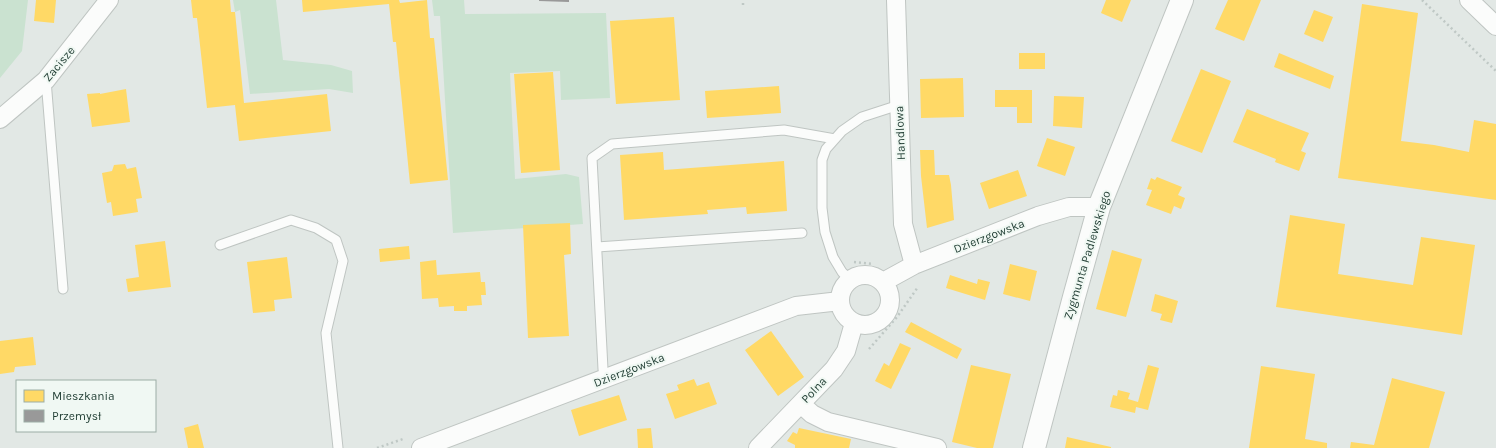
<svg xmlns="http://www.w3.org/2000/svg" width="1496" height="448" font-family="Karla,sans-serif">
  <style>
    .green { fill: #cae2d0 }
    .homes { fill: #ffd966 }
    .industry { fill: #999 }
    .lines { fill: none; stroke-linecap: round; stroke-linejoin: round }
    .service-casing { stroke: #bfc5c2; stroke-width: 11 }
    .minor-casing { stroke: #bfc5c2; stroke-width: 20 }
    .tertiary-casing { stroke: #bfc5c2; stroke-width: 24 }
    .path { stroke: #bfc8c5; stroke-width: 2.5; stroke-dasharray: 2 3; stroke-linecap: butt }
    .service { stroke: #fbfcfb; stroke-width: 9 }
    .minor { stroke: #fbfcfb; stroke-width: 18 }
    .tertiary { stroke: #fbfcfb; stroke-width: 22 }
    .labels { text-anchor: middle; stroke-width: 4; stroke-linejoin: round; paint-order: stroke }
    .street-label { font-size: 12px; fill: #1f3c32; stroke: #f0f8f3 }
  </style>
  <rect width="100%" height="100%" fill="#e2e8e5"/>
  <!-- green -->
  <path class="green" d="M 0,0 L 28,0 L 22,51 L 0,78 Z
    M 233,0 L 276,0 L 283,60 L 331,65 L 352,71 L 353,93 L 329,89 L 250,94 L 240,10 L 235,12 Z
    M 432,0 L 464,0 L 465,14 L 606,13 L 610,98 L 561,100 L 560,71 L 510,73 L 515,179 L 566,174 L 579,177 L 583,224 L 453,233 L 440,16 L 434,16 Z"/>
  <!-- homes -->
  <path class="homes" d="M 36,0 L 56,0 L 54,23 L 34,21 Z
    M 191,0 L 230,0 L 231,12 L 235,12 L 244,103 L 327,94 L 331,131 L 239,141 L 235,105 L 207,108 L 197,18 L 193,18 Z
    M 302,0 L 399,0 L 400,3 L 427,0 L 430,38 L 434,38 L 448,180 L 410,184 L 396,42 L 393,42 L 389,4 L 303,12 Z
    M 1106,0 L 1131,0 L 1122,22 L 1101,13 Z
    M 1228,0 L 1261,0 L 1244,41 L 1215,29 Z
    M 1362,4 L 1418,13 L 1401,141 L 1434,145 L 1469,152 L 1474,120 L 1496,124 L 1496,200 L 1338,178 Z
    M 1314,10 L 1333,17 L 1323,42 L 1304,34 Z
    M 674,17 L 680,100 L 616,104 L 610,21 Z
    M 1019,53 L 1045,53 L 1045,69 L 1019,69 Z
    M 1279,53 L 1334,76 L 1330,89 L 1274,67 Z
    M 1201,69 L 1231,81 L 1202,153 L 1171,141 Z
    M 553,72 L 560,170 L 521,173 L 514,74 Z
    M 963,78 L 964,117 L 921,118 L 920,79 Z
    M 779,86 L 781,113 L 707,118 L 705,91 Z
    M 126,89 L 130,122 L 92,127 L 87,94 L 100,93 L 100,94 Z
    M 995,90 L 1032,90 L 1032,123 L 1017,123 L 1017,107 L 995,107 Z
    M 1054,96 L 1084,97 L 1082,128 L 1053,126 Z
    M 1247,109 L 1309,133 L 1301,151 L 1306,153 L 1299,171 L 1275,162 L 1276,159 L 1233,142 Z
    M 1047,138 L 1075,147 L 1065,176 L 1037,166 Z
    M 920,150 L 934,150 L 935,175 L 949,175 L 951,185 L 954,220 L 927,228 L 921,176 Z
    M 663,152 L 664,170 L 784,161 L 787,211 L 747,214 L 746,207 L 707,210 L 708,214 L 624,220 L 620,155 Z
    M 125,164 L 127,169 L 136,167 L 142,198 L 136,199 L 138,212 L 113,216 L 111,202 L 107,203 L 102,173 L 112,171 L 114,165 Z
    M 1018,170 L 1027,196 L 989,209 L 980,183 Z
    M 1157,177 L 1182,187 L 1178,195 L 1185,198 L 1181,209 L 1174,206 L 1171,214 L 1146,205 L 1152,190 L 1147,189 L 1151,178 L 1155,180 Z
    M 1290,215 L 1345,224 L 1338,274 L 1413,285 L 1421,237 L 1475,245 L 1462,335 L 1276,307 Z
    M 570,223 L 571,254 L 564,255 L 569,336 L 528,338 L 523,225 Z
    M 165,241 L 171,287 L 128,292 L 126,279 L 139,277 L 135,245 Z
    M 409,246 L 410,259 L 380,262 L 379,249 Z
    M 1112,250 L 1142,259 L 1126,317 L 1096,309 Z
    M 287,257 L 292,298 L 274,300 L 275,311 L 253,313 L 247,262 Z
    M 436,260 L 437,275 L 480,272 L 481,282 L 485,282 L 486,295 L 481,295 L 482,305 L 467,306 L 467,311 L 454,311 L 454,306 L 439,307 L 438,298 L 422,299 L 420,262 Z
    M 1010,264 L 1037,271 L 1030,301 L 1003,294 Z
    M 950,275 L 977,284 L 978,279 L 990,282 L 985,300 L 946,288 Z
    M 1155,294 L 1178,301 L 1172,323 L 1160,320 L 1162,314 L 1151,311 Z
    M 911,322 L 962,349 L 957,359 L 905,332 Z
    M 771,331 L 804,377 L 778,396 L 745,350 Z
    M 33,337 L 36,365 L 15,367 L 14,372 L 0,374 L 0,341 Z
    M 900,343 L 911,348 L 891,389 L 875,381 L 884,363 L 889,366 Z
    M 971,365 L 1011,374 L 993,448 L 977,448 L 952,442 Z
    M 1148,365 L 1159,368 L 1148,410 L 1136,407 L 1135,413 L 1110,407 L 1113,395 L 1117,396 L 1118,390 L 1130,393 L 1128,399 L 1138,402 Z
    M 1261,366 L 1315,374 L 1305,439 L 1327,443 L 1327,448 L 1249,448 Z
    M 1392,378 L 1445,392 L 1429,448 L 1350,448 L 1351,442 L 1374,445 Z
    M 694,379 L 697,386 L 709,382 L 717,404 L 675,419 L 666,394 L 679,390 L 677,385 Z
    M 619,395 L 627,420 L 579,436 L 571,410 Z
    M 198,424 L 204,448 L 188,448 L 184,428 Z
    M 651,428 L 653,448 L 638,448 L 637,429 Z
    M 799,428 L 851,439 L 849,448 L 795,448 L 795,445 L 787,441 L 793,432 L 797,434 Z
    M 1067,437 L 1111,447 L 1111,448 L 1065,448 Z"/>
  <!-- industry -->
  <path class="industry" d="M 539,0 L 569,0 L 569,2 L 539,1 Z"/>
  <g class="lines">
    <defs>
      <path id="service" d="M 46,80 L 63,289
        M 220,245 L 291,220 L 316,228 L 336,240 L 343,261 L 326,333 L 338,448
        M 597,247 L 802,233
        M 850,280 L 842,272 L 833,257 L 825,232 L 822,208 L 822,160 L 826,149 L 842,131 L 862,117 L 899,105
        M 605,379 L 603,369 L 592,158 L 612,144 L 784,130 L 835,139"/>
      <path id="minor" d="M 896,0 L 903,224 L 914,265
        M 1469,0 L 1496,26
        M 0,119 L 46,80 L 109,0
        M840 300a25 25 0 1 1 50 0a25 25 0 1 1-50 0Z
        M 883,282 L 914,265 L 1038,216 L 1069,207 L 1099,207
        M 801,404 L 812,414 L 828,422 L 937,448
        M 421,448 L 796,306 L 840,301
        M 758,448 L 834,369 L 846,351 L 854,323"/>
      <path id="tertiary" d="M 1034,448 L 1074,297 L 1099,207 L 1182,0"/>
    </defs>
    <!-- service casing -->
    <use href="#service" class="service-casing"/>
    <!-- minor casing -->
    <use href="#minor" class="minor-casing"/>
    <!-- tertiary casing -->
    <use href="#tertiary" class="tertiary-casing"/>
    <!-- path -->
    <path class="path" d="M 1422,0 L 1496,71
      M 743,5 L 743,0
      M 854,262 L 873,264
      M 869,349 L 897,317 L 918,287
      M 377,448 L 403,439"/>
    <!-- service -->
    <use href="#service" class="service"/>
    <!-- minor -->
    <use href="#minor" class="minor"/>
    <!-- tertiary -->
    <use href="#tertiary" class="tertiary"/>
  </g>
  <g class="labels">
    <!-- street labels -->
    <g class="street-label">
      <text transform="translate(59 64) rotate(-50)" y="4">Zacisze</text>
      <text transform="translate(900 133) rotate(-92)" y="4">Handlowa</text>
      <text transform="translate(989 236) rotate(-21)" y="4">Dzierzgowska</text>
      <text transform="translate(1087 255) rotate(-73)" y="4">Zygmunta Padlewskiego</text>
      <text transform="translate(629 370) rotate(-21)" y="4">Dzierzgowska</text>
      <text transform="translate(814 390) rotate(-46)" y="4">Polna</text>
    </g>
  </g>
  <!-- legend -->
  <rect x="16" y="380" width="140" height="52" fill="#f0f8f3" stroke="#9cada6"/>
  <rect x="24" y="390" width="20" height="12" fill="#ffd966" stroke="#9cada6"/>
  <text x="52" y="400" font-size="12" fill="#1f3c32">Mieszkania</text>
  <rect x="24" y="410" width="20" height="12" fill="#999999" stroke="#9cada6"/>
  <text x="52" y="420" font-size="12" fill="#1f3c32">Przemysł</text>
</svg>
